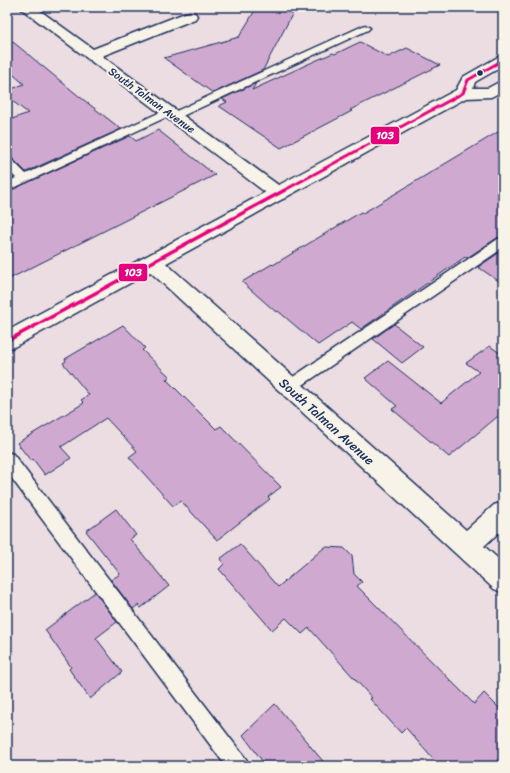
<svg xmlns="http://www.w3.org/2000/svg" width="510" height="773" font-family="Sriracha,sans-serif">
  <style>
    .building { fill: #d0a9d0; stroke: #1b2f5e }
    .lines { fill: none; stroke-linecap: round; stroke-linejoin: round }
    .lane-casing { stroke: #1b2f5e; stroke-width: 3 }
    .street-casing { stroke: #1b2f5e; stroke-width: 3 }
    .secondary-casing { stroke: #1b2f5e; stroke-width: 3 }
    .lane { fill: #f7f3e8; fill-rule: evenodd }
    .street { fill: #f7f3e8; fill-rule: evenodd }
    .secondary { fill: #f7f3e8; fill-rule: evenodd }
    .bus-1-far1-casing { stroke: #f7f3e8; stroke-width: 5 }
    .bus-1-casing { stroke: #f7f3e8; stroke-width: 6 }
    .bus-1-far1 { stroke: #e5007d; stroke-width: 3 }
    .bus-1 { stroke: #e5007d; stroke-width: 3.5 }
    .bus-dot { fill: #1b2f5e; stroke: #f7f3e8; stroke-width: 1.5 }
    .labels { text-anchor: middle; stroke-width: 4; stroke-linejoin: round; paint-order: stroke }
    .far-street-label { font-size: 11px; fill: #1b2f5e; stroke: #f7f3e8 }
    .street-label { font-size: 13px; fill: #1b2f5e; stroke: #f7f3e8 }
    .line-badge { stroke: #f7f3e8; stroke-width: 1.5 }
    .badge-label { font-size: 11px; text-anchor: middle; font-weight: bold; fill: #fff }
  </style>
  <rect width="100%" height="100%" fill="#ebdde1"/>
  <filter id="ink" filterUnits="userSpaceOnUse"><feTurbulence type="fractalNoise" baseFrequency=".025" numOctaves="2"/><feDisplacementMap in="SourceGraphic" scale="8" xChannelSelector="R" yChannelSelector="G"/><feConvolveMatrix kernelMatrix="1 2 1 2 8 2 1 2 1" color-interpolation-filters="sRGB"/></filter>
  <g filter="url(#ink)">
    <!-- building -->
    <path class="building" d="M 257,7 L 296,7 L 263,70 L 213,93 L 164,58 L 239,37 Z
      M 7,37 L 80,97 L 121,129 L 26,172 L 12,158 L 7,157 L 7,121 L 28,113 L 7,97 L 7,91 L 24,84 L 7,69 Z
      M 360,42 L 388,57 L 407,48 L 440,65 L 350,110 L 352,111 L 281,148 L 219,106 L 227,102 L 222,99 L 256,83 L 252,90 L 306,65 L 333,53 L 335,54 Z
      M 503,129 L 503,237 L 497,238 L 467,258 L 465,257 L 361,329 L 352,322 L 318,345 L 278,311 L 276,312 L 242,282 L 272,264 L 273,265 L 361,212 L 363,213 Z
      M 158,130 L 215,175 L 7,280 L 7,192 L 130,136 L 136,141 Z
      M 503,250 L 503,284 L 478,267 Z
      M 394,324 L 423,347 L 402,363 L 373,339 Z
      M 123,325 L 145,348 L 142,350 L 170,377 L 166,379 L 216,429 L 221,426 L 281,487 L 268,497 L 270,499 L 217,540 L 181,501 L 173,506 L 129,457 L 137,451 L 106,418 L 61,447 L 71,458 L 45,475 L 33,459 L 31,461 L 17,443 L 84,403 L 81,400 L 89,395 L 63,363 L 66,361 L 65,359 Z
      M 490,346 L 501,354 L 503,353 L 503,412 L 449,457 L 392,409 L 397,406 L 365,378 L 388,361 L 441,403 L 479,372 L 466,363 Z
      M 116,509 L 136,535 L 130,539 L 169,586 L 141,608 L 138,605 L 133,609 L 111,580 L 120,574 L 86,531 Z
      M 240,544 L 278,587 L 325,547 L 344,548 L 352,556 L 354,574 L 362,582 L 357,586 L 474,704 L 484,693 L 503,712 L 503,754 L 492,766 L 439,766 L 406,728 L 401,733 L 370,699 L 372,698 L 309,628 L 302,634 L 286,618 L 272,630 L 219,569 L 224,564 L 220,559 Z
      M 95,592 L 117,622 L 96,638 L 122,672 L 90,699 L 69,669 L 71,667 L 45,630 Z
      M 275,704 L 327,766 L 266,766 L 243,735 Z"/>
    <g class="lines">
      <defs>
        <path id="lane" d="M 365,25 L 370,28 L 368,30 L 178,118 L 174,119 L 169,116 L 7,191 L 7,182 L 16,178 L 7,169 L 7,158 L 11,159 L 26,174 L 165,110 L 169,109 L 174,112 Z
          M 503,238 L 503,248 L 294,391 L 289,393 L 284,391 L 281,387 L 284,383 L 498,239 Z
          M 7,452 L 13,454 L 246,759 L 249,766 L 226,766 L 7,472 Z"/>
        <path id="street" d="M 19,7 L 35,7 L 93,49 L 185,13 L 190,12 L 195,13 L 197,16 L 195,19 L 102,56 L 285,190 L 288,194 L 285,198 L 279,200 L 273,198 Z
          M 152,255 L 159,257 L 466,530 L 494,505 L 503,502 L 503,529 L 484,546 L 503,563 L 503,593 L 494,589 L 145,267 L 142,262 L 145,257 Z"/>
        <path id="secondary" d="M 503,56 L 503,66 L 475,82 L 473,88 L 488,88 L 503,80 L 503,91 L 491,97 L 466,98 L 14,347 L 7,349 L 7,331 L 456,90 L 463,77 L 498,57 Z"/>
      </defs>
      <!-- lane casing -->
      <use href="#lane" class="lane-casing"/>
      <!-- street casing -->
      <use href="#street" class="street-casing"/>
      <!-- secondary casing -->
      <use href="#secondary" class="secondary-casing"/>
      <!-- lane -->
      <use href="#lane" class="lane"/>
      <!-- street -->
      <use href="#street" class="street"/>
      <!-- secondary -->
      <use href="#secondary" class="secondary"/>
      <defs>
        <path id="bus-1-far1" d="M 283,191 L 463,93 L 468,80 L 503,60"/>
        <path id="bus-1" d="M 7,341 L 285,190"/>
      </defs>
      <!-- bus-1-far1 casing -->
      <use href="#bus-1-far1" class="bus-1-far1-casing"/>
      <!-- bus-1 casing -->
      <use href="#bus-1" class="bus-1-casing"/>
      <!-- bus-1-far1 -->
      <use href="#bus-1-far1" class="bus-1-far1"/>
      <!-- bus-1 -->
      <use href="#bus-1" class="bus-1"/>
    </g>
  </g>
  <!-- markers -->
  <circle class="bus-dot" cx="480" cy="73" r="3.5"/>
  <g class="labels">
    <!-- far-street labels -->
    <g class="far-street-label">
      <text transform="translate(152 100) rotate(36)" y="4">South Talman Avenue</text>
    </g>
    <!-- street labels -->
    <g class="street-label">
      <text transform="translate(327 421) rotate(42)" y="5">South Talman Avenue</text>
    </g>
  </g>
  <g class="line-badge">
    <rect x="370" y="126" width="30" height="19" rx="4" fill="#e5007d"/>
    <rect x="118" y="263" width="30" height="19" rx="4" fill="#e5007d"/>
  </g>
  <g class="badge-label">
    <text x="385" y="139">103</text>
    <text x="133" y="276">103</text>
  </g>
  <!-- margin -->
  <rect width="510" height="773" fill="none" stroke="#f7f3e8" stroke-width="24"/>
  <rect x="12" y="12" width="486" height="749" fill="none" stroke="#1b2f5e" stroke-width="1.5" filter="url(#ink)"/>
</svg>
